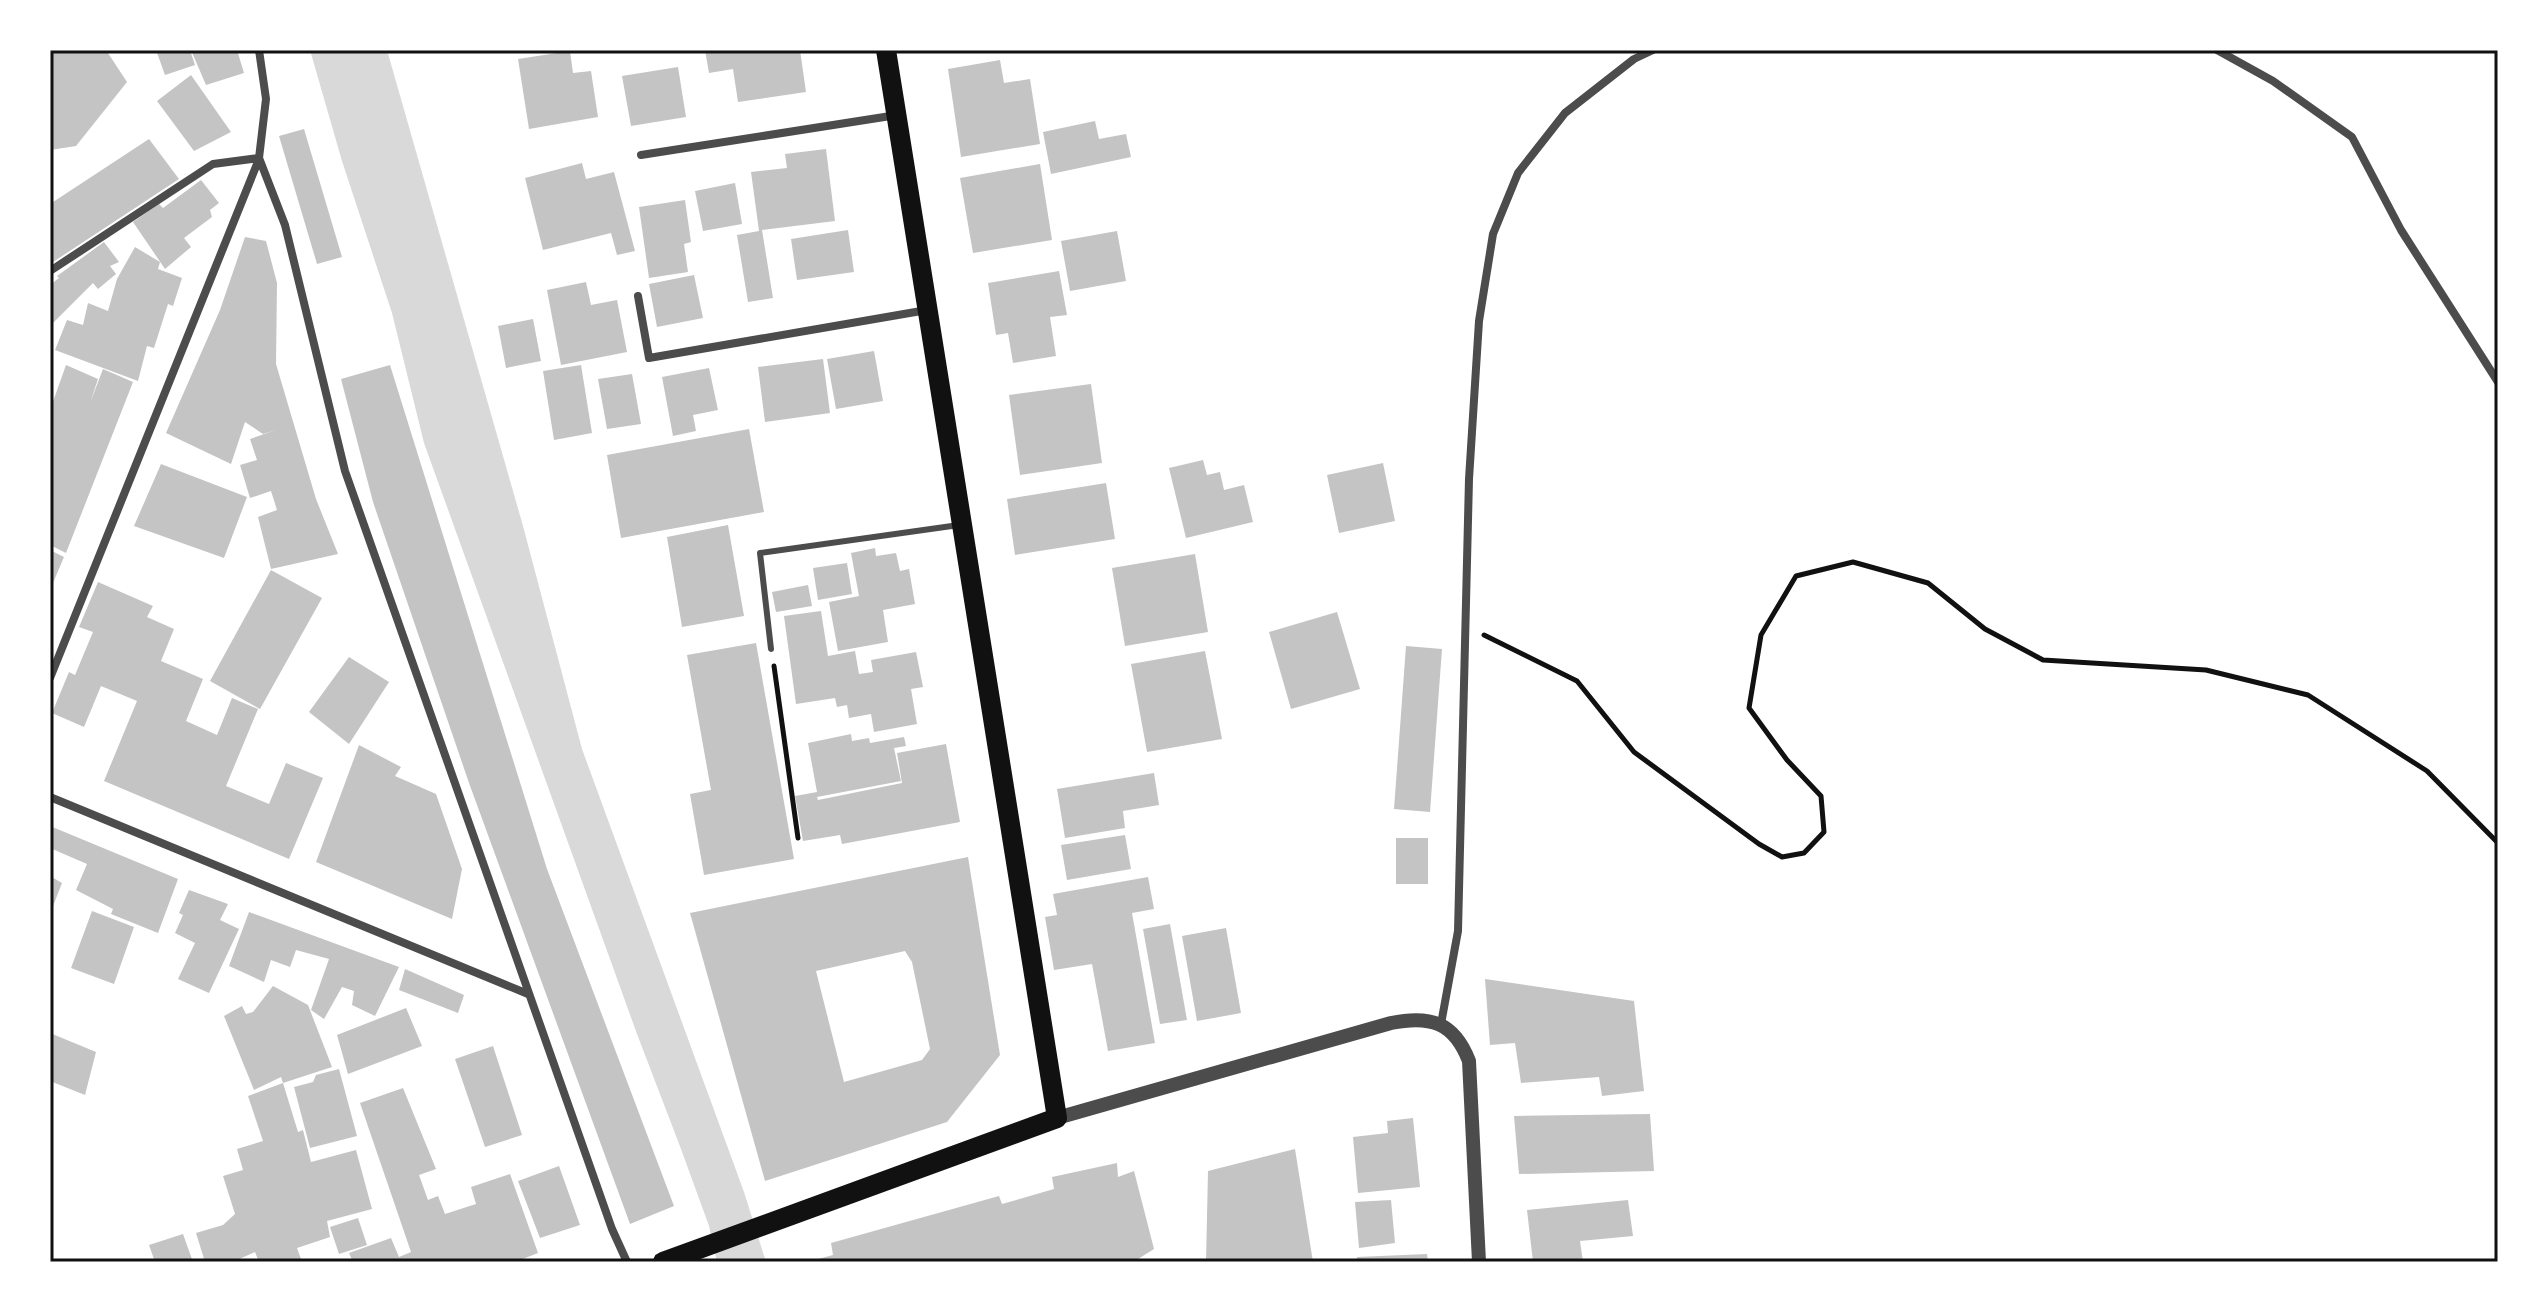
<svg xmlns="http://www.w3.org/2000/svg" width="2548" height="1312" font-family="Manrope,sans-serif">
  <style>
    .water { fill: #d9d9d9 }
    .building { fill: #c4c4c4; fill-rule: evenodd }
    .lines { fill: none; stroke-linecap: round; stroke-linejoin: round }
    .path { stroke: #111; stroke-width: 5 }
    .service { stroke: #4c4c4c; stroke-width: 6 }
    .minor { stroke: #4c4c4c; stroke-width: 8 }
    .tertiary { stroke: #4c4c4c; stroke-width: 14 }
    .primary { stroke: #111; stroke-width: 20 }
    .neatline { fill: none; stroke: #111; stroke-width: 3 }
  </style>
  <rect width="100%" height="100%" fill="#fff"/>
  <!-- water -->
  <path class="water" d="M 310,50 L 387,50 L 523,526 L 582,749 L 744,1192 L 766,1262 L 717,1262 L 709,1226 L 681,1149 L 637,1034 L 424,443 L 392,313 L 342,161 Z"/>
  <!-- building -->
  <path class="building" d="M 50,50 L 106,50 L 127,82 L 76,146 L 50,150 Z
    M 156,50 L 190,50 L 195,65 L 165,75 Z
    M 191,50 L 237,50 L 244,73 L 206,85 Z
    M 705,50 L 800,50 L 806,92 L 738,102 L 733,69 L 709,73 Z
    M 570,51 L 573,73 L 591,71 L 598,117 L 529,129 L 518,59 Z
    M 1000,60 L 1004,83 L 1030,79 L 1040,144 L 961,157 L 948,69 Z
    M 678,67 L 686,117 L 631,126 L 622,76 Z
    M 191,75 L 231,132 L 194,151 L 157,101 Z
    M 1095,121 L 1099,139 L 1126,134 L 1131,157 L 1051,174 L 1043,132 Z
    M 304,129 L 342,257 L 317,264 L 279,136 Z
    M 149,139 L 179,179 L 50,264 L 50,204 Z
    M 826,149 L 835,221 L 762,230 L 773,298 L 748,302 L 737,235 L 759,231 L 751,172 L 787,168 L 785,154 Z
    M 582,163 L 586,179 L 614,172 L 635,251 L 617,255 L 611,233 L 543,250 L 525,178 Z
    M 1040,164 L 1052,240 L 973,253 L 960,178 Z
    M 201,180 L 219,203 L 210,210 L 212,217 L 184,238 L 191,247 L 165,269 L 133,222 L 159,204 L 163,208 Z
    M 735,183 L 742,224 L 703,231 L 695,191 Z
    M 685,200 L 691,242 L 684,244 L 688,272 L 649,278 L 639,207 Z
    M 848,230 L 854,272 L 797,280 L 791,239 Z
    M 1117,231 L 1126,281 L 1070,291 L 1061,241 Z
    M 245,237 L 266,241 L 277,283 L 276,364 L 316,499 L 338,554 L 271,569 L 258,517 L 277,510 L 271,491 L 250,498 L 240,465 L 257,460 L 250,439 L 276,430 L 263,434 L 245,422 L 231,464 L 166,433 L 220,310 Z
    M 104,242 L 119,262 L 110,266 L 116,274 L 98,289 L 93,283 L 50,326 L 50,285 L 59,278 L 57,276 Z
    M 135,247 L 160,262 L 158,269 L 182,278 L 173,306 L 168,304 L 154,348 L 147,346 L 138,381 L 55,350 L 67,320 L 83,325 L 88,303 L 108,311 L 117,279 Z
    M 1059,271 L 1067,315 L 1050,317 L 1056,356 L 1013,363 L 1008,333 L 996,335 L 988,283 Z
    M 694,275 L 703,318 L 657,327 L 649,284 Z
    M 586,282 L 591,305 L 617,300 L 627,352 L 561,365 L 547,290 Z
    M 533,319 L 541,361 L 506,368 L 498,326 Z
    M 874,351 L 883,401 L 836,409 L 827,359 Z
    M 823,359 L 830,413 L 765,422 L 758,367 Z
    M 66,365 L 98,379 L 90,403 L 103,369 L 133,382 L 66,553 L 50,545 L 50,410 Z
    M 390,365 L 547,869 L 674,1206 L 630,1224 L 469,783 L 373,502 L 341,379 Z
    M 581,365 L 592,433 L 554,440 L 543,371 Z
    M 709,368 L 718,410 L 693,415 L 696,431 L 673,436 L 662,377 Z
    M 632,374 L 641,424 L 607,429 L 598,379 Z
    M 1091,384 L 1102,463 L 1020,475 L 1009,395 Z
    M 749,429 L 764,512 L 621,538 L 607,455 Z
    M 1203,460 L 1207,475 L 1220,472 L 1224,490 L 1244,485 L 1253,522 L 1186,538 L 1169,468 Z
    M 1383,463 L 1395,521 L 1339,533 L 1327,475 Z
    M 161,464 L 247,497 L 224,558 L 134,526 Z
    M 1106,483 L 1115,539 L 1015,555 L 1007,499 Z
    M 728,525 L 744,616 L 682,627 L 667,537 Z
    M 875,548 L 876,556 L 896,553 L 900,571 L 909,569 L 915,604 L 883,610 L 888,642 L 838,651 L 829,602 L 859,596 L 851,553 Z
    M 50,550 L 64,557 L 50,590 Z
    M 1195,554 L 1208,632 L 1125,646 L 1112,568 Z
    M 847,563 L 852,594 L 818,600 L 813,568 Z
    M 271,570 L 322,598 L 260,709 L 210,681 Z
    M 98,582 L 153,606 L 147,617 L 174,629 L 161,661 L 203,679 L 186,721 L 217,735 L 232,698 L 258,709 L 226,786 L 269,804 L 286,763 L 323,778 L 289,859 L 104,781 L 137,701 L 101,686 L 84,727 L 52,713 L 69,672 L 75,675 L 93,632 L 79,627 Z
    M 808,585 L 812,606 L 776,612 L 772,592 Z
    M 821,611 L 828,656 L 855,651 L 859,674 L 873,672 L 871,660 L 916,652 L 923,687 L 911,689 L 917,724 L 874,732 L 871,714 L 849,718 L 847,705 L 837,707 L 835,698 L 796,704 L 784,616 Z
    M 1337,612 L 1360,689 L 1291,709 L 1269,632 Z
    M 756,643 L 794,859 L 704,875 L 690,794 L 711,790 L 687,655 Z
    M 1406,646 L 1442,649 L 1430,812 L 1394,809 Z
    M 1205,651 L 1222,739 L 1147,752 L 1131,664 Z
    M 349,657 L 389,682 L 349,744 L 309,712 Z
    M 851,734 L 852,741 L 869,738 L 870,743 L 904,737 L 906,746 L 894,748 L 901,781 L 817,797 L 818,800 L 902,783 L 897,753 L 946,744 L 960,822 L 842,844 L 840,835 L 803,841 L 795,796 L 817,792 L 808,743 Z
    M 359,745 L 401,767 L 395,776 L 436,794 L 462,869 L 452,919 L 316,862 Z
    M 1154,773 L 1159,805 L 1123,811 L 1125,828 L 1065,838 L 1057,789 Z
    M 50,826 L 178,879 L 158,933 L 111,914 L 113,909 L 76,890 L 87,864 L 50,848 Z
    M 1125,835 L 1131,869 L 1067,880 L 1061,845 Z
    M 1396,838 L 1428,838 L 1428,884 L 1396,884 Z
    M 968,857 L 1000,1055 L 947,1122 L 765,1181 L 690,913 ZM 905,951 L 912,962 L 930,1049 L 922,1060 L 844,1082 L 816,971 Z
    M 50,876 L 62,883 L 50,914 Z
    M 1148,877 L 1154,909 L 1132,913 L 1155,1043 L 1108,1051 L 1092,964 L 1054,970 L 1045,917 L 1057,915 L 1053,894 Z
    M 189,890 L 228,904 L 220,920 L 239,929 L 209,993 L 178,979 L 195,943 L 175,933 L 183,915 L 179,913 Z
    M 92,911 L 134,927 L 114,984 L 71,968 Z
    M 249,912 L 399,967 L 375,1016 L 352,1005 L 354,991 L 342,987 L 324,1019 L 311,1010 L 329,959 L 296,950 L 290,967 L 271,960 L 264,982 L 229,966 Z
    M 1170,924 L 1187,1020 L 1160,1024 L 1143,929 Z
    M 1226,928 L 1241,1013 L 1197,1021 L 1182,936 Z
    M 405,969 L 464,995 L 458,1013 L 399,990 Z
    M 1485,979 L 1634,1001 L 1644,1091 L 1602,1096 L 1599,1077 L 1521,1083 L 1515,1043 L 1490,1045 Z
    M 273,986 L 308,1005 L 332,1067 L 283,1083 L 281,1077 L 254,1090 L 224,1016 L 242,1006 L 246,1014 L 253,1012 Z
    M 406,1008 L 422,1046 L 348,1074 L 337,1035 Z
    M 50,1033 L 96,1052 L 85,1095 L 50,1081 Z
    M 493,1046 L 522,1135 L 485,1147 L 455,1059 Z
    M 339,1069 L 357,1136 L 310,1148 L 294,1087 L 313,1082 L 316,1075 Z
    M 283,1083 L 298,1132 L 303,1130 L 311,1162 L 356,1150 L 372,1209 L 327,1221 L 330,1237 L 297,1248 L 302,1262 L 259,1262 L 255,1252 L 237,1260 L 238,1262 L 205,1262 L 196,1233 L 223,1225 L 235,1214 L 223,1176 L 243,1170 L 237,1149 L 263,1141 L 248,1096 Z
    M 403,1088 L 436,1169 L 419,1175 L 428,1200 L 438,1196 L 445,1214 L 476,1204 L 471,1187 L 510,1174 L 538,1253 L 515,1262 L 353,1262 L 349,1253 L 391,1238 L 399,1257 L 411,1252 L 360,1103 Z
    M 1650,1114 L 1654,1171 L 1519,1174 L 1514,1116 Z
    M 1413,1118 L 1420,1187 L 1358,1193 L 1353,1137 L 1388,1133 L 1387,1121 Z
    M 1295,1149 L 1313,1262 L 1206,1262 L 1208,1171 Z
    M 1117,1163 L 1118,1177 L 1134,1171 L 1154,1249 L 1138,1259 L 1138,1262 L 807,1262 L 833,1255 L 831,1243 L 999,1196 L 1002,1204 L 1054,1189 L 1052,1177 Z
    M 559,1166 L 580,1225 L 540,1238 L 518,1181 Z
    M 1391,1200 L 1395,1243 L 1359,1248 L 1355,1202 Z
    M 1628,1200 L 1633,1236 L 1580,1241 L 1583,1262 L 1533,1262 L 1527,1210 Z
    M 358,1218 L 367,1245 L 339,1254 L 330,1227 Z
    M 183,1234 L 193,1262 L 155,1262 L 149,1245 Z
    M 1427,1254 L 1428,1262 L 1357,1262 L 1357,1257 Z"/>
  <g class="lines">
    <!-- path -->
    <path class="path" d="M 1484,635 L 1577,681 L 1634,752 L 1759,844 L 1782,857 L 1804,853 L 1824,832 L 1821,796 L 1787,760 L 1749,708 L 1761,635 L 1796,576 L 1853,562 L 1928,583 L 1985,629 L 2043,660 L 2206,670 L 2308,695 L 2427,771 L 2498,843
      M 774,666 L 798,838"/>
    <!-- service -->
    <path class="service" d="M 771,649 L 760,553 L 959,525"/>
    <!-- minor -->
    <path class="minor" d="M 259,50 L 266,99 L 259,158 L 285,225 L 345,471 L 612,1229 L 627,1262
      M 2217,50 L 2273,81 L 2352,137 L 2401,230 L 2498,382
      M 641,155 L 897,115
      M 50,271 L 213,164 L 259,158
      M 638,296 L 649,358 L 927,310
      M 50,678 L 259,159
      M 50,797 L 528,994
      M 1441,1024 L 1458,931 L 1469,479 L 1479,321 L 1493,234 L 1518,173 L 1565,113 L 1634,59 L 1653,50"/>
    <!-- tertiary -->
    <path class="tertiary" d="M 1057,1118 L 1391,1023 C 1430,1015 1454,1022 1469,1061 L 1479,1262"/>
    <!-- primary -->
    <path class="primary" d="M 663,1262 L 1057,1118 L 886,50"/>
  </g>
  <!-- border -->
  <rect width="2548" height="1312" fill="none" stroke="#ffffff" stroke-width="104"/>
  <rect x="52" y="52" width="2444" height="1208" class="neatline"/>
</svg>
